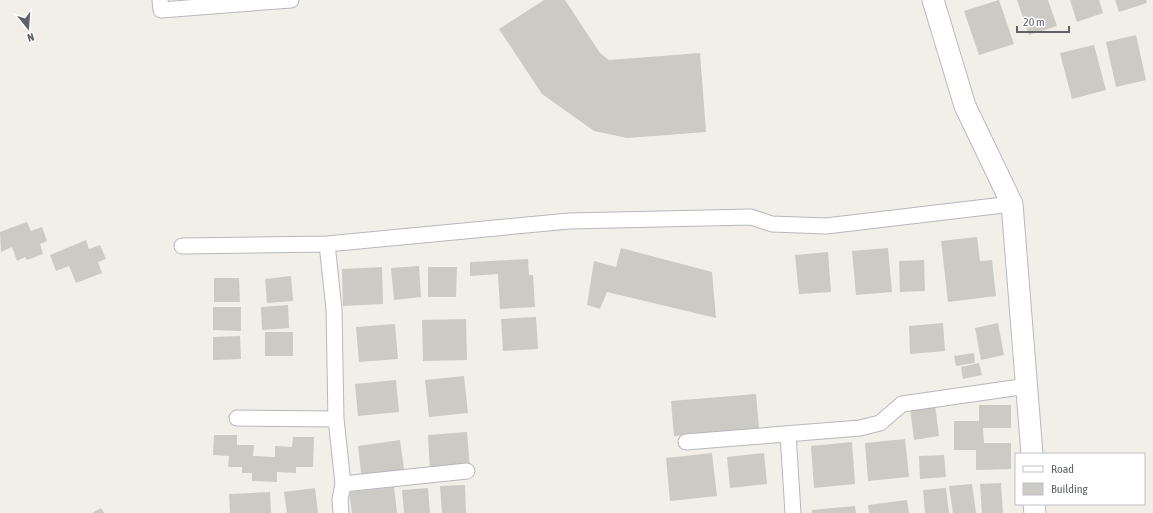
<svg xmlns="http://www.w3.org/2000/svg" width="1153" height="513" font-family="'Asap Condensed',sans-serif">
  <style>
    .building { fill: #cccac5 }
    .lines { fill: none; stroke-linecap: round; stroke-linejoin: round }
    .street-casing { stroke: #b5b8bc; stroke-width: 17 }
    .secondary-casing { stroke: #b6babf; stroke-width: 23 }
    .street { stroke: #fff; stroke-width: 15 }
    .secondary { stroke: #fff; stroke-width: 21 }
  </style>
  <rect width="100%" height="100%" fill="#f1efe8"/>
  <!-- building -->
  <path class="building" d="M 544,0 L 565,0 L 600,53 L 609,60 L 700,53 L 706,132 L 627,138 L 594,131 L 542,94 L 499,29 Z
    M 999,0 L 1014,44 L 979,55 L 964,11 Z
    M 1017,0 L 1048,0 L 1057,26 L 1029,35 Z
    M 1070,0 L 1099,0 L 1103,13 L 1077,22 Z
    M 1115,0 L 1146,0 L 1147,3 L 1119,12 Z
    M 1136,35 L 1146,80 L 1116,87 L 1106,42 Z
    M 1094,45 L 1106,90 L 1072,99 L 1060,53 Z
    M 27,222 L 31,231 L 42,227 L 47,241 L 40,244 L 43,254 L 27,260 L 25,257 L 17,261 L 12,247 L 1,252 L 0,232 Z
    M 977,237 L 980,261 L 992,260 L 996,296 L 948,302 L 941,241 Z
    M 86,240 L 89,249 L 100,245 L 106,259 L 98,262 L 102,273 L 76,283 L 69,266 L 56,271 L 50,255 Z
    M 621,248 L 712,272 L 716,318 L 607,292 L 600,309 L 587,305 L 594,261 L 616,267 Z
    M 888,248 L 892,292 L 856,295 L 852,251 Z
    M 828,252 L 831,292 L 799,294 L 795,255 Z
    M 528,259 L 529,275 L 533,275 L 535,307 L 500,309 L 498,274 L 470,276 L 470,262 Z
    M 924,260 L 925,291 L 900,292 L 899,261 Z
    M 419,266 L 421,297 L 394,300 L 391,268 Z
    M 382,267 L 383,304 L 343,306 L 342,269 Z
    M 428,267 L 457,267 L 456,297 L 428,297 Z
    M 291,276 L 293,301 L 267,303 L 265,279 Z
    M 214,278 L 239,278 L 240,302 L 214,302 Z
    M 288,305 L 289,328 L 262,330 L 261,307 Z
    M 213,307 L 241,307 L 241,331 L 213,330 Z
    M 536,317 L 538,349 L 503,351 L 501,319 Z
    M 466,319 L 467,360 L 423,361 L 422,320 Z
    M 943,323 L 945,351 L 910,354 L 909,326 Z
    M 998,323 L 1004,355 L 981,360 L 975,328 Z
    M 395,324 L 398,359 L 359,362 L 356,327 Z
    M 265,332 L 293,332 L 293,356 L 265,356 Z
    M 240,336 L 241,359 L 213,360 L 213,337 Z
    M 974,353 L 975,363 L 956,366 L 954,356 Z
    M 979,363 L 982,375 L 963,379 L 961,367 Z
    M 464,376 L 468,413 L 429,417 L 425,380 Z
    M 396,380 L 399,412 L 358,416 L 355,384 Z
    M 756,394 L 759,428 L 674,436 L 671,401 Z
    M 935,405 L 939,436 L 914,440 L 910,408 Z
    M 979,405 L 1011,405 L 1011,428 L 983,428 L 984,443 L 1011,443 L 1011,469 L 976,470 L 976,450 L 954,450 L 954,421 L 979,421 Z
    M 467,432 L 470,470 L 430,473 L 428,435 Z
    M 214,435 L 237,435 L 237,445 L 254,445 L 253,456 L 275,457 L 275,446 L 292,447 L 293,437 L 314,437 L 313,467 L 296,467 L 296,473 L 277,472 L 277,482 L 252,481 L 252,473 L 242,473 L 242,467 L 228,467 L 229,456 L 213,455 Z
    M 905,439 L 909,477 L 868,481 L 865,443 Z
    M 400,440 L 405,476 L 362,481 L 358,446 Z
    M 852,442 L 855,484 L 814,488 L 811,446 Z
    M 712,453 L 717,496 L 670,501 L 666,458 Z
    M 764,453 L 767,484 L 730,488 L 727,457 Z
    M 944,455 L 946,477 L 920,479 L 919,456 Z
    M 1001,483 L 1003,513 L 982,513 L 980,484 Z
    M 972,484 L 976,513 L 953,513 L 949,486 Z
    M 465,485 L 466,513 L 442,513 L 440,486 Z
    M 394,487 L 397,513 L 352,513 L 349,492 Z
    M 315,488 L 318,513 L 287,513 L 284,492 Z
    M 428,488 L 430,513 L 404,513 L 402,490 Z
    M 946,488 L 949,513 L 925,513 L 923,490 Z
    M 270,492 L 271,513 L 230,513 L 229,494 Z
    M 907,500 L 909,513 L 869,513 L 868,505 Z
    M 855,506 L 856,513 L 812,513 L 812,510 Z
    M 101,508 L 104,513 L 92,513 Z"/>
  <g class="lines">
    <defs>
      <path id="street" d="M 160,0 L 161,10 L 291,0
        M 327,244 L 334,309 L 336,419 L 343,484 L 340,499 L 341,513
        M 182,246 L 327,244 L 569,221 L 751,217 L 772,224 L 826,226 L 1012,204
        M 237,418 L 336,419
        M 788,434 L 793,513
        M 686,442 L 860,428 L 880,423 L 902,404 L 1028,386
        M 343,484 L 467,471"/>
      <path id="secondary" d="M 933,0 L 965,106 L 1012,204 L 1032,454
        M 1034,504 L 1035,513"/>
    </defs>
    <!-- street casing -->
    <use href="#street" class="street-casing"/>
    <!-- secondary casing -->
    <use href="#secondary" class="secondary-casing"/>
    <!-- street -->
    <use href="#street" class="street"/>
    <!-- secondary -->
    <use href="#secondary" class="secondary"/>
  </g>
  <!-- legend -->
  <rect x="1015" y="453" width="130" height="52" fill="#ffffff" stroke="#bfc1c3"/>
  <rect x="1023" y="466" width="20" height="6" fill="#ffffff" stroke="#bfc1c3"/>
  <text x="1051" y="473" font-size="12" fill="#5f6368">Road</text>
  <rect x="1023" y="483" width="20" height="12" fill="#cccac5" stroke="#bfc1c3"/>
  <text x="1051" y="493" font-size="12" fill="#5f6368">Building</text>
  <!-- north arrow -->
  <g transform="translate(28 28) rotate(163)" stroke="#ffffff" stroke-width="3" paint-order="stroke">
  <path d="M0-3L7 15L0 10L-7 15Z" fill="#5f6368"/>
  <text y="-6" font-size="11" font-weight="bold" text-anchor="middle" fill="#5f6368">N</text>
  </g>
  <!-- scale -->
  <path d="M1017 26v6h52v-6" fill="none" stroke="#5f6368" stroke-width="2"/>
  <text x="1023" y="26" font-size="12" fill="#5f6368" stroke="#ffffff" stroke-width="3" paint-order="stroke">20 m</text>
</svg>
